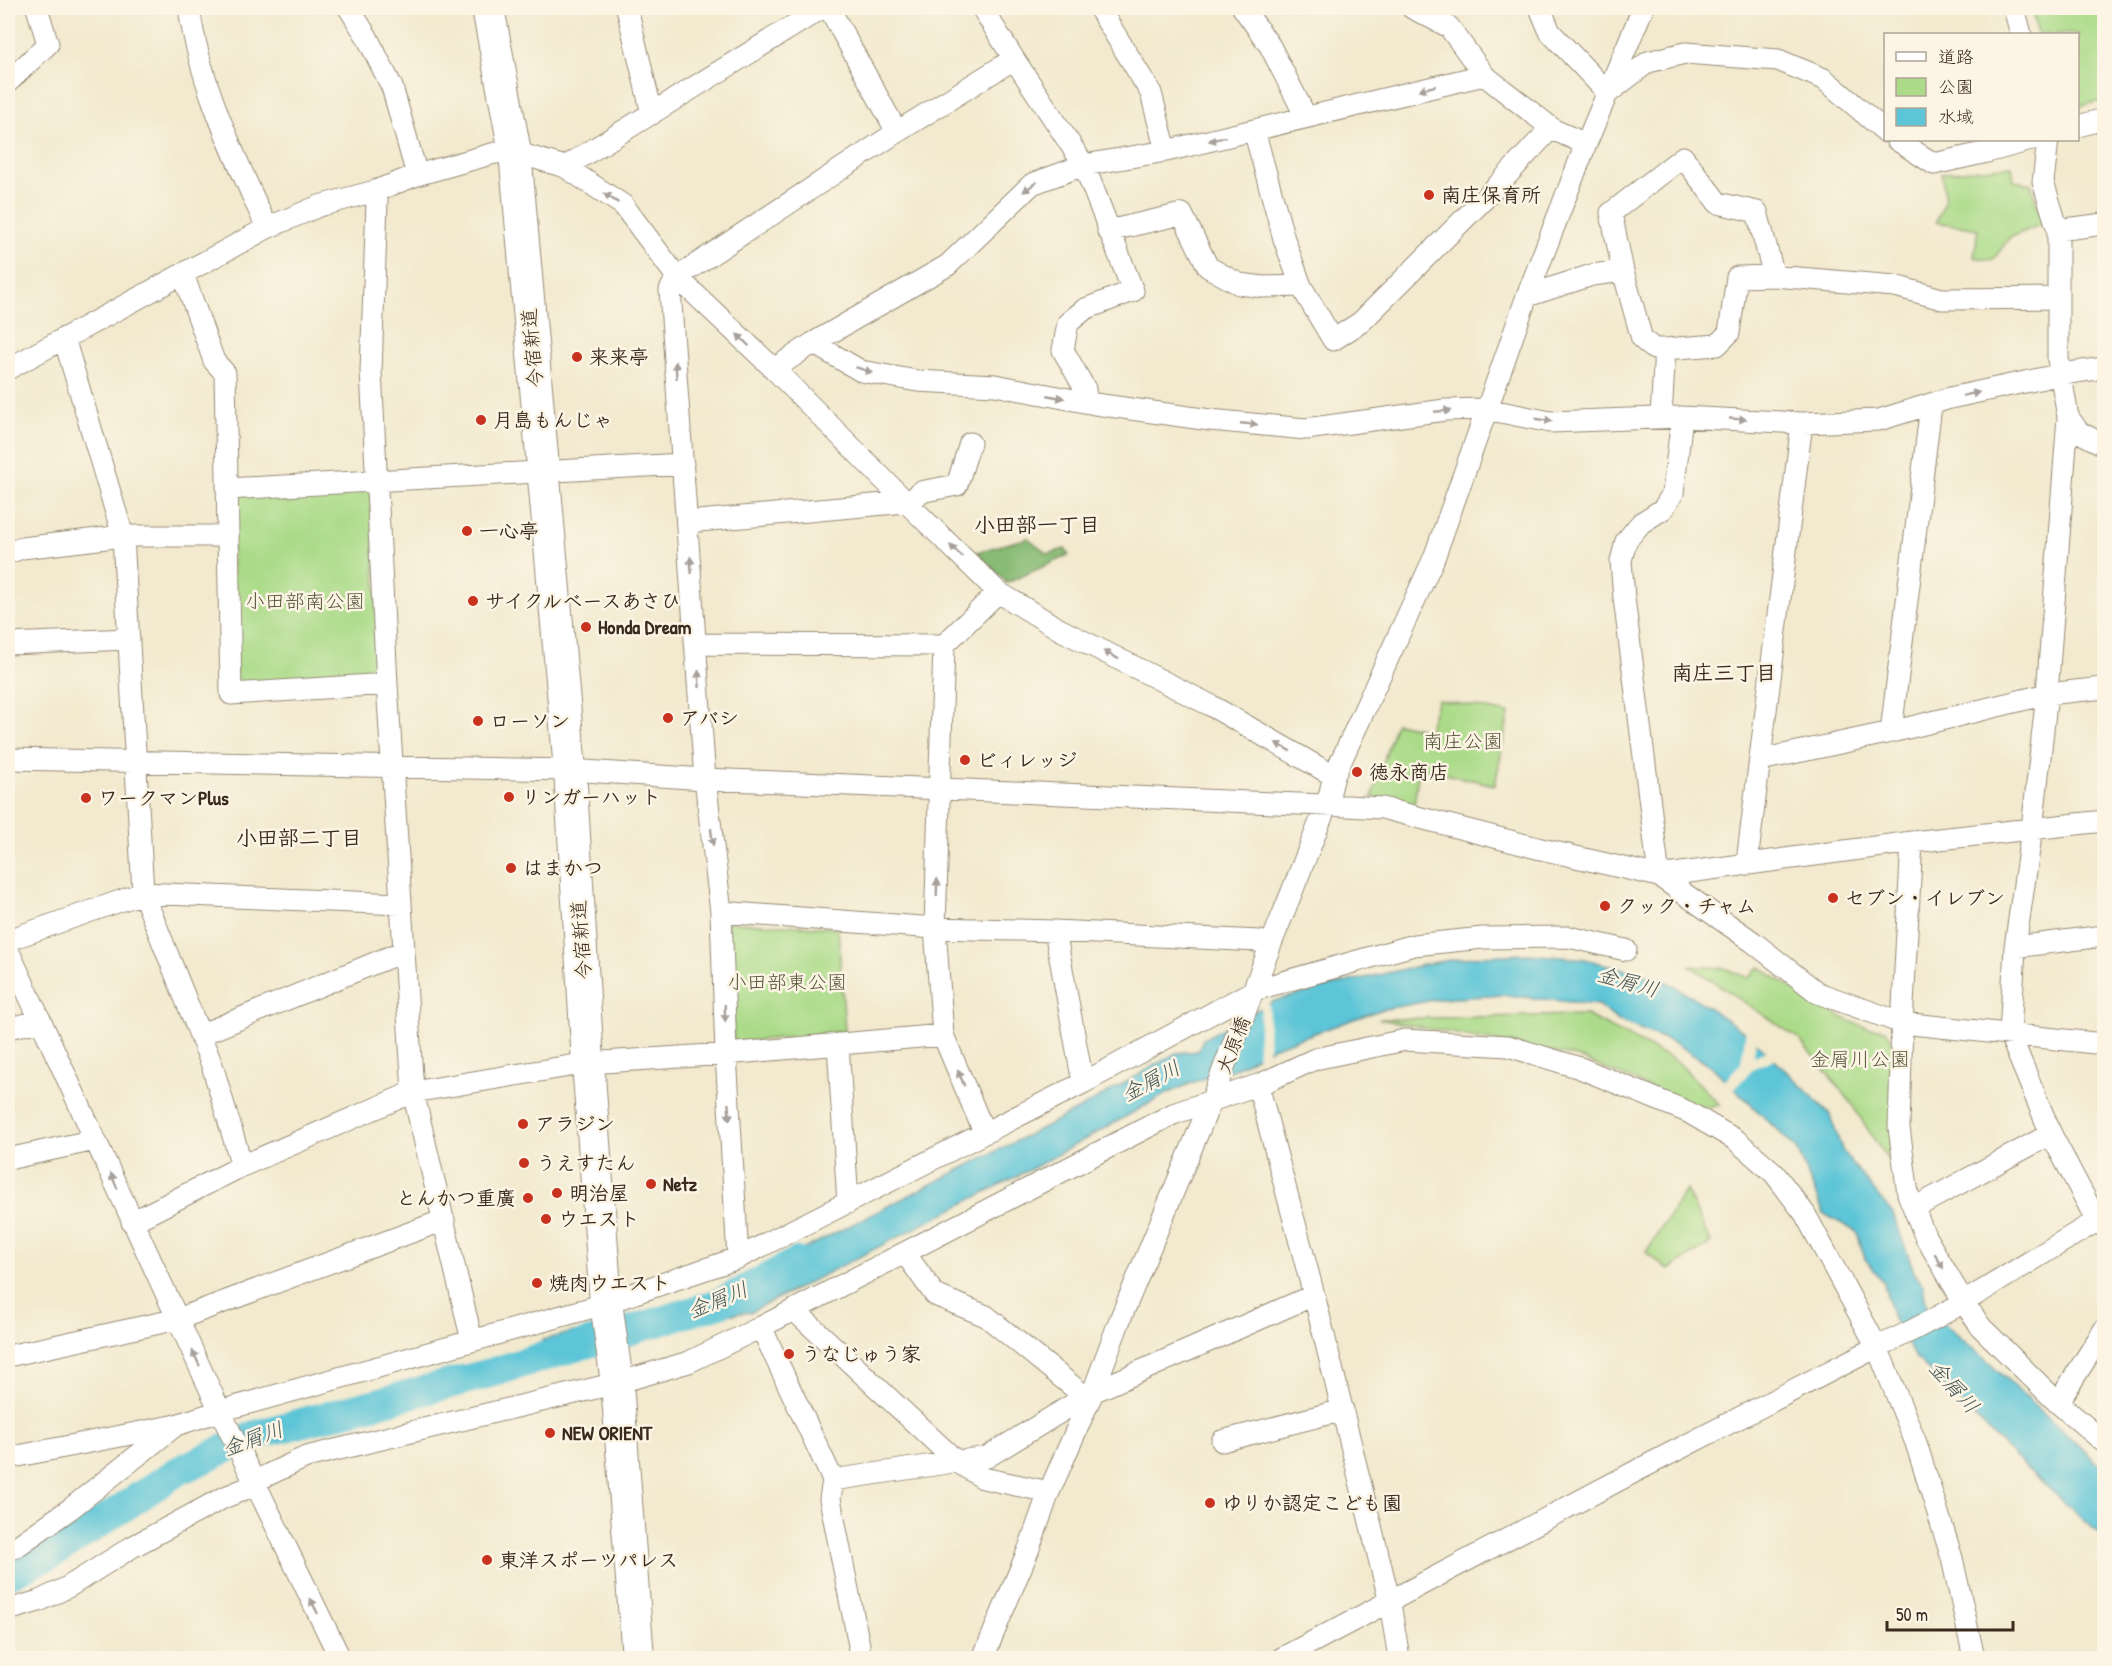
<svg xmlns="http://www.w3.org/2000/svg" width="2112" height="1666" font-family="'Patrick Hand','Klee One',sans-serif">
  <style>
    .green { fill: #abdb89; stroke: #738254; stroke-width: 1.5 }
    .forest { fill: #88bb75; stroke: #62724a; stroke-width: 1.5 }
    .water { fill: #5cc5d7; stroke: #4c787a; stroke-width: 1.5 }
    .pier { fill: #f2e9ce }
    .lines { fill: none; stroke-linecap: round; stroke-linejoin: round }
    .river { stroke: #5cc5d7; stroke-width: 30 }
    .minor-casing { stroke: #968a76; stroke-width: 23 }
    .highway-casing { stroke: #968a76; stroke-width: 34 }
    .minor { stroke: #fff; stroke-width: 21 }
    .highway { stroke: #fff; stroke-width: 32 }
    .oneway { fill: #a79f9a }
    .poi-dot { fill: #c8321e; stroke: #fcf5e5; stroke-width: 2 }
    .labels { text-anchor: middle; stroke-width: 5; stroke-linejoin: round; paint-order: stroke }
    .poi-label { font-size: 20px; font-weight: bold; fill: #3b2a1e; stroke: #fcf5e5; text-anchor: start }
    .street-label { font-size: 20px; fill: #3b2a1e; stroke: #fcf5e5 }
    .park-label { font-size: 20px; fill: #575639; stroke: #fcf5e5 }
    .neighbourhood-label { font-size: 21px; font-weight: bold; fill: #3b2a1e; stroke: #fcf5e5 }
    .water-label { font-size: 21px; font-style: italic; fill: #455856; stroke: #fcf5e5 }
  </style>
  <rect width="100%" height="100%" fill="#fcf5e5"/>
  <filter id="ink" filterUnits="userSpaceOnUse"><feTurbulence type="fractalNoise" baseFrequency=".0167" numOctaves="2"/><feDisplacementMap in="SourceGraphic" scale="12" xChannelSelector="R" yChannelSelector="G"/><feConvolveMatrix kernelMatrix="1 2 1 2 8 2 1 2 1" color-interpolation-filters="sRGB"/></filter>
  <filter id="wash" filterUnits="userSpaceOnUse"><feTurbulence type="fractalNoise" baseFrequency=".008" numOctaves="4" result="noise"/><feDisplacementMap in="SourceGraphic" scale="24" xChannelSelector="R" yChannelSelector="G"/><feGaussianBlur stdDeviation="1.35" result="paint"/><feColorMatrix in="noise" values="0 0 0 0 0 0 0 0 0 0 0 0 0 0 0 0 0 1.4 0 .05"/><feComposite in="paint" operator="in"/></filter>
  <g filter="url(#wash)">
    <rect width="100%" height="100%" fill="#f2e9ce"/>
    <!-- green -->
    <path class="green" d="M 2031,8 L 2104,8 L 2104,100 L 2078,107 L 2078,34 L 2038,34 Z
      M 2012,166 L 2014,181 L 2031,184 L 2043,224 L 2010,237 L 1993,260 L 1974,257 L 1978,229 L 1936,222 L 1945,202 L 1942,173 Z
      M 371,488 L 381,679 L 236,689 L 231,494 Z
      M 1438,700 L 1509,713 L 1495,785 L 1419,768 L 1414,805 L 1372,797 L 1396,723 L 1428,730 Z
      M 727,922 L 838,928 L 845,1031 L 734,1043 Z
      M 1690,966 L 1724,968 L 1749,978 L 1759,967 C 1791,987 1827,1014 1863,1026 C 1870,1029 1879,1029 1886,1030 L 1892,1039 L 1899,1178 L 1847,1097 L 1798,1038 Z
      M 1586,1015 L 1678,1062 L 1720,1105 L 1698,1108 L 1577,1057 L 1379,1019 Z
      M 1686,1190 L 1711,1243 L 1668,1270 L 1646,1252 Z"/>
    <!-- forest -->
    <path class="forest" d="M 1028,538 L 1048,554 L 1065,549 L 1069,555 L 1007,583 L 977,552 Z"/>
    <!-- water -->
    <path class="water" d="M 1527,954 L 1585,959 L 1663,980 L 1693,997 L 1749,1035 L 1829,1113 L 1843,1152 L 1893,1214 L 1915,1274 L 1923,1285 L 1927,1309 L 1975,1350 L 2104,1469 L 2104,1538 L 2025,1467 L 1916,1358 L 1893,1319 L 1883,1281 L 1865,1259 L 1857,1232 L 1824,1214 L 1797,1149 L 1712,1067 L 1675,1043 L 1617,1020 L 1598,1005 L 1504,995 L 1439,999 L 1380,1010 L 1272,1048 L 1234,1069 L 1199,1080 L 1168,1093 L 1037,1166 L 751,1312 L 630,1325 L 541,1359 L 542,1340 L 636,1316 L 708,1307 L 756,1291 L 770,1266 L 1083,1107 L 1176,1053 L 1198,1051 L 1203,1039 L 1274,1001 L 1337,984 L 1437,962 L 1480,956 Z"/>
    <!-- pier -->
    <path class="pier" d="M 1269,1000 L 1268,1054 L 1257,1060 L 1261,1005 Z
      M 1746,1029 L 1756,1038 L 1754,1056 L 1769,1050 L 1777,1058 L 1754,1068 L 1732,1091 L 1723,1082 L 1741,1063 Z
      M 629,1315 L 630,1329 L 576,1348 L 575,1329 Z"/>
    <g class="lines">
      <!-- river -->
      <path class="river" d="M 8,1574 L 54,1553 L 178,1471 L 255,1435 L 487,1374 L 720,1303 L 797,1262"/>
    </g>
  </g>
  <g filter="url(#ink)">
    <g class="lines">
      <defs>
        <path id="minor" d="M 189,8 C 200,86 235,156 267,228
          M 349,8 L 367,37 L 392,87 L 417,175
          M 627,8 L 652,114
          M 829,8 L 897,132
          M 982,8 L 1014,59
          M 1099,8 L 1151,93 L 1166,151
          M 1243,8 L 1270,46 L 1306,117
          M 1412,8 L 1449,27 L 1484,75 L 1554,130 L 1586,144
          M 1540,8 L 1550,32 L 1608,93 L 1648,62 L 1685,53 L 1778,60 L 1824,79 L 1886,132
          M 2014,8 L 2021,34
          M 8,82 L 48,44 L 37,8
          M 2078,126 L 2104,119
          M 1254,130 L 1284,239 L 1301,286
          M 1897,140 L 1934,164 L 1987,152 L 2031,140
          M 2048,140 L 2043,182 L 2058,230 L 2058,359 L 2068,417 L 2047,694 L 2032,829 L 2015,947 L 2010,1035 L 2051,1134 L 2097,1221 L 2104,1227
          M 565,167 L 822,8
          M 2058,230 L 2104,224
          M 1108,231 L 1182,214 L 1208,267 L 1239,284 L 1264,287 L 1301,286 L 1333,340 L 1361,322 L 1498,185 L 1551,128
          M 183,274 L 214,361 L 225,373 L 231,694 L 387,684
          M 1527,296 L 1592,275 L 1623,271
          M 64,338 L 123,536 L 143,893 L 212,1065 L 242,1166
          M 813,343 L 861,371 L 917,381 L 995,385 L 1095,404 L 1210,420 L 1306,429 L 1445,410 L 1486,409 L 1550,422 L 1682,417 L 1802,423 L 1879,420 L 1950,398 L 2062,374 L 2104,368
          M 1665,349 L 1654,349 L 1642,339 L 1623,271 L 1611,213 L 1683,157 L 1718,203 L 1757,212 L 1774,276
          M 8,369 L 267,228 L 319,206 L 375,191
          M 774,369 L 813,343 L 948,265 L 1032,184 L 1084,165 L 1166,151 L 1484,75
          M 1661,417 L 1665,349 L 1717,345 L 1729,333 L 1737,277 L 1774,276 L 1895,286 L 1942,299 L 2057,298
          M 1682,417 L 1673,493 L 1663,509 L 1641,523 L 1626,541 L 1621,561 L 1624,598 L 1659,876 L 1753,942 L 1818,993 L 1902,1023 L 2104,1044
          M 2068,417 L 2079,432 L 2104,445
          M 227,489 L 683,464
          M 909,505 L 920,492 L 957,485 L 970,443
          M 688,522 L 906,502
          M 8,553 L 22,548 L 123,536 L 228,536
          M 8,644 L 129,639
          M 696,644 L 944,645
          M 1891,732 L 1931,405
          M 8,759 L 570,770 L 705,779 L 1347,806 L 1382,808 L 1541,849 L 1659,876 L 1912,842 L 2104,821
          M 1760,760 L 1891,732 L 2047,694 L 2104,688
          M 1912,842 L 1902,1023 L 1899,1128 L 1908,1194 L 1925,1236 L 1963,1301 L 1981,1327 L 2058,1403 L 2104,1442
          M 1747,862 L 1802,423
          M 721,912 L 935,928 L 1055,931 L 1259,941 L 1271,944
          M 1055,931 L 1083,1083
          M 8,940 L 143,893 L 400,904
          M 2015,947 L 2104,936
          M 8,950 L 220,1411 L 340,1658
          M 8,1028 L 41,1021
          M 200,1035 L 404,951
          M 838,1044 L 848,1203
          M 1258,1085 L 1314,1295 L 1390,1603 L 1399,1658
          M 984,1132 L 943,1035 L 935,928 L 944,645 L 998,592
          M 8,1159 L 95,1140
          M 1914,1208 L 2051,1134
          M 132,1222 L 242,1166 L 413,1092 L 588,1063 L 726,1054 L 943,1035
          M 905,1253 L 935,1295 L 986,1316 L 1082,1394 L 1093,1392
          M 738,1258 L 726,1054 L 721,912 L 705,779 L 670,290 L 677,277 L 897,132 L 1014,59 L 1084,165 L 1133,291 L 1085,309 L 1068,323 L 1063,350 L 1085,389 L 1086,402
          M 794,1310 L 956,1461 L 983,1478 L 1049,1492
          M 761,1327 L 1173,1114 L 1263,1083 L 1315,1059 L 1405,1040 L 1508,1046 L 1580,1068 L 1688,1112 L 1736,1140 L 1774,1173 L 1805,1214 L 1877,1347 C 1955,1313 2030,1259 2104,1217
          M 472,1341 L 413,1092 L 387,684 L 371,371 L 377,201 L 375,191 L 417,175 L 495,153 L 515,152 L 565,167 L 623,205 L 677,277 L 774,369 L 906,502 L 998,592 L 1059,629 L 1210,705 L 1334,776
          M 8,1356 L 178,1319 L 444,1220
          M 2058,1403 L 2104,1330
          M 1222,1441 L 1343,1410
          M 8,1458 L 172,1426
          M 833,1480 L 987,1457 L 1093,1392 L 1314,1295
          M 255,1481 L 306,1457 L 617,1383 L 689,1362 L 761,1327 L 833,1480 L 830,1499 L 859,1645 L 858,1658
          M 8,1550 L 16,1547 L 70,1509 L 176,1425 L 220,1411 L 594,1307 L 738,1258 L 1083,1083 L 1255,990 L 1265,987 L 1414,945 L 1483,938 L 1569,937 L 1626,950
          M 8,1610 L 39,1601 L 68,1587 L 132,1547 L 223,1498 L 257,1484
          M 983,1658 L 1028,1551 L 1049,1492 L 1093,1392 L 1119,1322 L 1212,1099 L 1271,944 L 1327,804 L 1334,776 L 1434,558 L 1527,296 L 1586,144 L 1643,8
          M 1282,1658 L 1640,1469 L 1877,1347 L 1916,1443 L 1952,1558 L 1974,1658"/>
        <path id="highway" d="M 488,8 L 515,152 L 570,770 L 588,1063 L 606,1302 L 617,1383 L 638,1658"/>
      </defs>
      <!-- minor casing -->
      <use href="#minor" class="minor-casing"/>
      <!-- highway casing -->
      <use href="#highway" class="highway-casing"/>
      <!-- minor -->
      <use href="#minor" class="minor"/>
      <!-- highway -->
      <use href="#highway" class="highway"/>
    </g>
    <!-- one-way arrows -->
    <defs><path id="oneway-solid" d="M-6-.8H1V-3.2L6.5 0L1 3.2V.8H-6Z" transform="scale(1.5)"/></defs>
    <g class="oneway">
      <use href="#oneway-solid" transform="translate(1427 88) rotate(166)"/>
      <use href="#oneway-solid" transform="translate(1217 139) rotate(166)"/>
      <use href="#oneway-solid" transform="translate(1030 187) rotate(144)"/>
      <use href="#oneway-solid" transform="translate(611 198) rotate(-146)"/>
      <use href="#oneway-solid" transform="translate(743 340) rotate(-136)"/>
      <use href="#oneway-solid" transform="translate(676 370) rotate(-94)"/>
      <use href="#oneway-solid" transform="translate(864 370) rotate(18)"/>
      <use href="#oneway-solid" transform="translate(1971 394) rotate(-12)"/>
      <use href="#oneway-solid" transform="translate(1056 397) rotate(11)"/>
      <use href="#oneway-solid" transform="translate(1443 411) rotate(-5)"/>
      <use href="#oneway-solid" transform="translate(1738 419) rotate(3)"/>
      <use href="#oneway-solid" transform="translate(1544 420) rotate(8)"/>
      <use href="#oneway-solid" transform="translate(1249 424) rotate(5)"/>
      <use href="#oneway-solid" transform="translate(956 551) rotate(-136)"/>
      <use href="#oneway-solid" transform="translate(691 565) rotate(-94)"/>
      <use href="#oneway-solid" transform="translate(1111 655) rotate(-153)"/>
      <use href="#oneway-solid" transform="translate(699 679) rotate(-94)"/>
      <use href="#oneway-solid" transform="translate(1283 747) rotate(-151)"/>
      <use href="#oneway-solid" transform="translate(712 837) rotate(83)"/>
      <use href="#oneway-solid" transform="translate(937 887) rotate(-88)"/>
      <use href="#oneway-solid" transform="translate(725 1013) rotate(88)"/>
      <use href="#oneway-solid" transform="translate(961 1078) rotate(-113)"/>
      <use href="#oneway-solid" transform="translate(729 1112) rotate(86)"/>
      <use href="#oneway-solid" transform="translate(114 1181) rotate(-114)"/>
      <use href="#oneway-solid" transform="translate(1939 1261) rotate(60)"/>
      <use href="#oneway-solid" transform="translate(196 1358) rotate(-115)"/>
      <use href="#oneway-solid" transform="translate(314 1606) rotate(-116)"/>
    </g>
  </g>
  <!-- markers -->
  <g class="poi-dot">
    <circle cx="1429" cy="195" r="6"/>
    <circle cx="577" cy="357" r="6"/>
    <circle cx="481" cy="420" r="6"/>
    <circle cx="467" cy="531" r="6"/>
    <circle cx="473" cy="601" r="6"/>
    <circle cx="586" cy="627" r="6"/>
    <circle cx="668" cy="718" r="6"/>
    <circle cx="478" cy="721" r="6"/>
    <circle cx="965" cy="760" r="6"/>
    <circle cx="1357" cy="772" r="6"/>
    <circle cx="509" cy="797" r="6"/>
    <circle cx="86" cy="798" r="6"/>
    <circle cx="511" cy="868" r="6"/>
    <circle cx="1833" cy="898" r="6"/>
    <circle cx="1605" cy="906" r="6"/>
    <circle cx="523" cy="1124" r="6"/>
    <circle cx="524" cy="1163" r="6"/>
    <circle cx="651" cy="1184" r="6"/>
    <circle cx="557" cy="1193" r="6"/>
    <circle cx="528" cy="1198" r="6"/>
    <circle cx="546" cy="1219" r="6"/>
    <circle cx="537" cy="1283" r="6"/>
    <circle cx="789" cy="1354" r="6"/>
    <circle cx="550" cy="1433" r="6"/>
    <circle cx="1210" cy="1503" r="6"/>
    <circle cx="487" cy="1560" r="6"/>
  </g>
  <g class="labels">
    <!-- poi labels -->
    <g class="poi-label">
      <text x="1441" y="202">南庄保育所</text>
      <text x="589" y="364">来来亭</text>
      <text x="493" y="427">月島もんじゃ</text>
      <text x="479" y="538">一心亭</text>
      <text x="485" y="608">サイクルベースあさひ</text>
      <text x="598" y="634">Honda Dream</text>
      <text x="680" y="725">アバシ</text>
      <text x="490" y="728">ローソン</text>
      <text x="977" y="767">ビィレッジ</text>
      <text x="1369" y="779">徳永商店</text>
      <text x="521" y="804">リンガーハット</text>
      <text x="98" y="805">ワークマンPlus</text>
      <text x="523" y="875">はまかつ</text>
      <text x="1845" y="905">セブン・イレブン</text>
      <text x="1617" y="913">クック・チャム</text>
      <text x="535" y="1131">アラジン</text>
      <text x="536" y="1170">うえすたん</text>
      <text x="663" y="1191">Netz</text>
      <text x="569" y="1200">明治屋</text>
      <text x="516" y="1205" text-anchor="end">とんかつ重廣</text>
      <text x="558" y="1226">ウエスト</text>
      <text x="549" y="1290">焼肉ウエスト</text>
      <text x="801" y="1361">うなじゅう家</text>
      <text x="562" y="1440">NEW ORIENT</text>
      <text x="1222" y="1510">ゆりか認定こども園</text>
      <text x="499" y="1567">東洋スポーツパレス</text>
    </g>
    <!-- street labels -->
    <g class="street-label">
      <text transform="translate(532 348) rotate(-95)" y="7">今宿新道</text>
      <text transform="translate(581 940) rotate(-94)" y="7">今宿新道</text>
      <text transform="translate(1233 1045) rotate(-69)" y="7">大原橋</text>
    </g>
    <!-- park labels -->
    <g class="park-label">
      <text x="305" y="608">小田部南公園</text>
      <text x="1463" y="748">南庄公園</text>
      <text x="787" y="989">小田部東公園</text>
      <text x="1860" y="1066">金屑川公園</text>
    </g>
    <!-- neighbourhood labels -->
    <g class="neighbourhood-label">
      <text x="1037" y="532">小田部一丁目</text>
      <text x="1724" y="680">南庄三丁目</text>
      <text x="299" y="845">小田部二丁目</text>
    </g>
    <!-- water labels -->
    <g class="water-label">
      <text transform="translate(1628 982) rotate(16)" y="7">金屑川</text>
      <text transform="translate(1151 1081) rotate(-28)" y="7">金屑川</text>
      <text transform="translate(718 1300) rotate(-22)" y="7">金屑川</text>
      <text transform="translate(1954 1387) rotate(48)" y="7">金屑川</text>
      <text transform="translate(253 1439) rotate(-20)" y="7">金屑川</text>
    </g>
  </g>
  <!-- margin -->
  <rect width="2112" height="1666" fill="none" stroke="#fcf5e5" stroke-width="30"/>
  <!-- legend -->
  <rect x="1884" y="33" width="195" height="108" fill="#fcf5e5" stroke="#afa495" stroke-width="1.5"/>
  <rect x="1896" y="52" width="30" height="9" fill="#ffffff" stroke="#afa495" stroke-width="1.5"/>
  <text x="1938" y="63" font-size="18" fill="#3b2a1e">道路</text>
  <rect x="1896" y="78" width="30" height="18" fill="#abdb89" stroke="#afa495" stroke-width="1.5"/>
  <text x="1938" y="93" font-size="18" fill="#3b2a1e">公園</text>
  <rect x="1896" y="108" width="30" height="18" fill="#5cc5d7" stroke="#afa495" stroke-width="1.5"/>
  <text x="1938" y="123" font-size="18" fill="#3b2a1e">水域</text>
  <!-- scale -->
  <path d="M1887 1621v9h126v-9" fill="none" stroke="#3b2a1e" stroke-width="3"/>
  <text x="1896" y="1621" font-size="18" fill="#3b2a1e" stroke="#fcf5e5" stroke-width="4.5" paint-order="stroke">50 m</text>
</svg>
